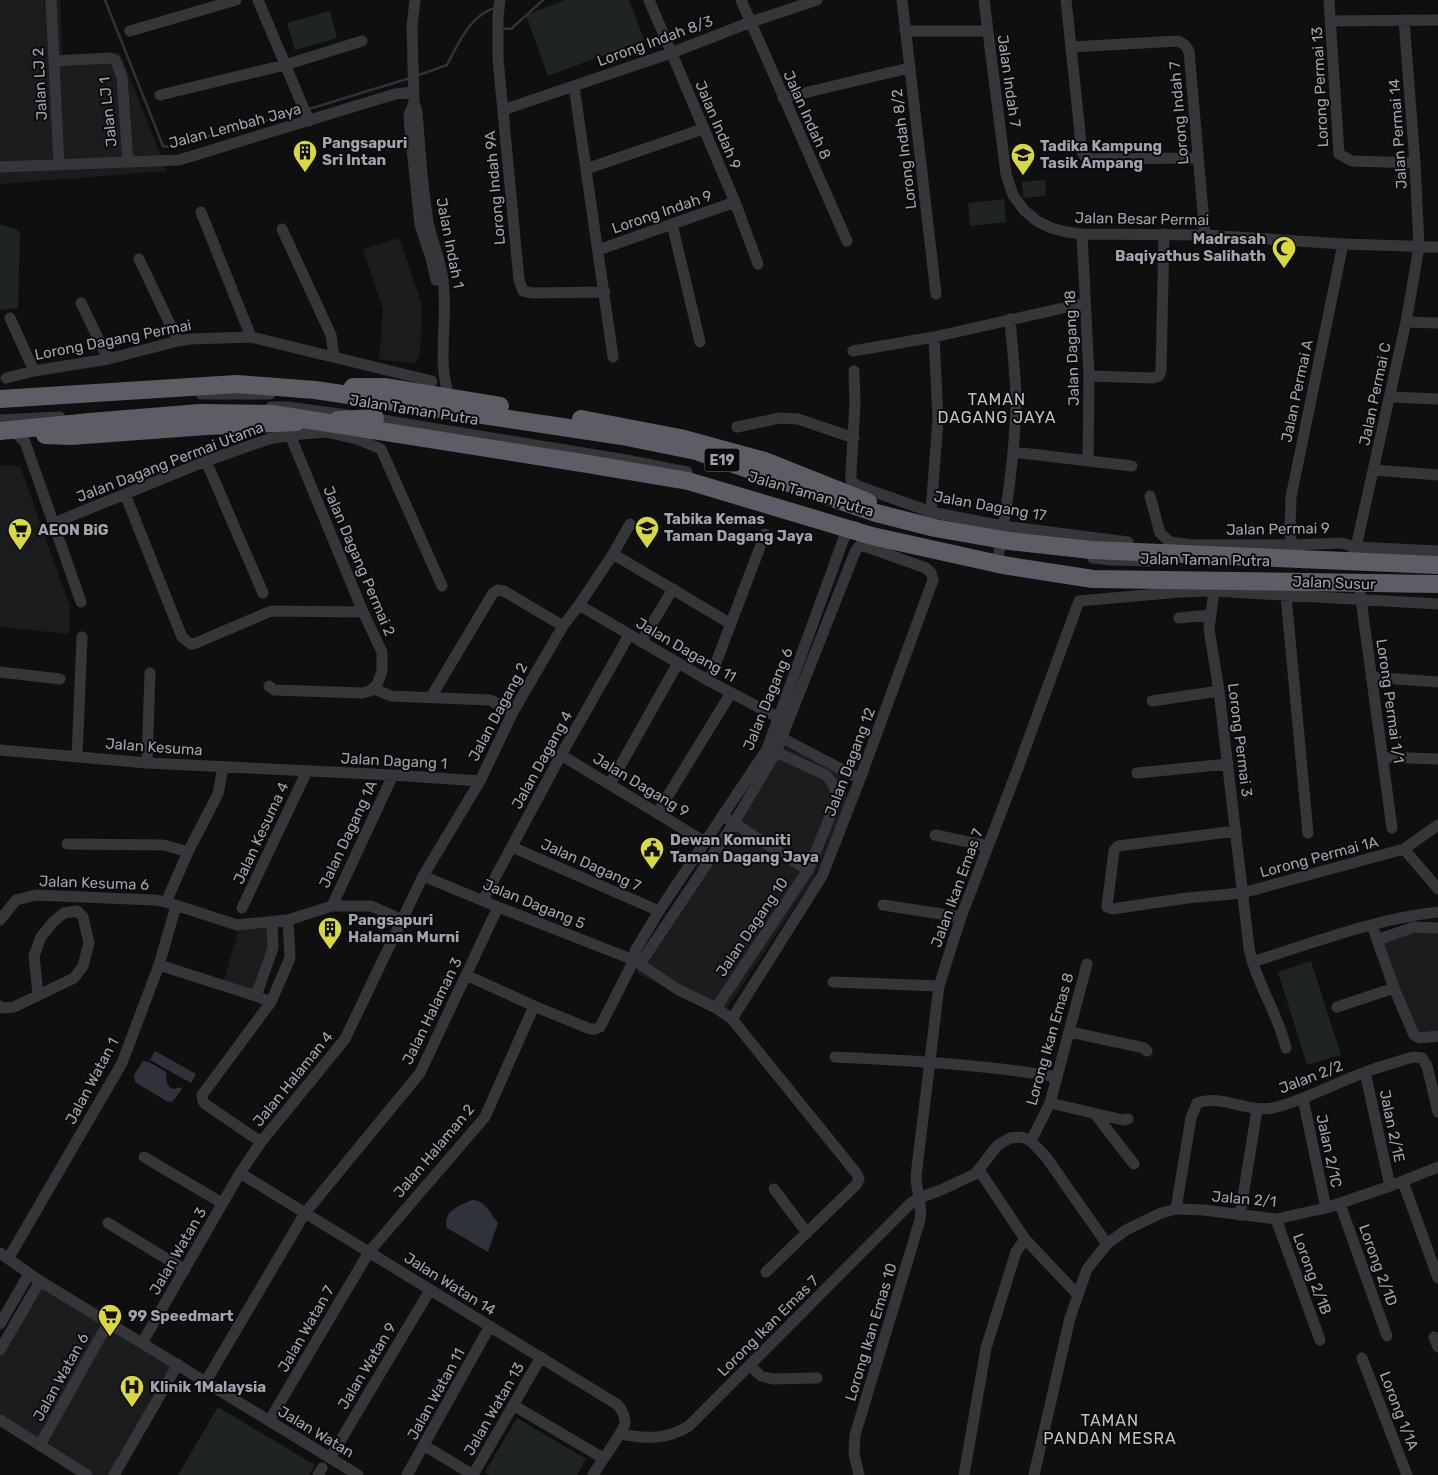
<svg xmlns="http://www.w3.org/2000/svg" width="1438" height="1475" font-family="Rubik,sans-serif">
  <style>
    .built { fill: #1c1b1d }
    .green { fill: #1e2421 }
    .water { fill: #2f313b }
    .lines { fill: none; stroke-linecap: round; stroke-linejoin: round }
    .stream { stroke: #2f313b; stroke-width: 2.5 }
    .minor { stroke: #36363a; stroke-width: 11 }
    .highway { stroke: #5e5d65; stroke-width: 18 }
    .highway-bridge { stroke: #5e5d65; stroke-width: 18 }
    .labels { text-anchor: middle; stroke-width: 4; stroke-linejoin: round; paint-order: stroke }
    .shield { fill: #0b0a0b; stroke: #75747e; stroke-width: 1 }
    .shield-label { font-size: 14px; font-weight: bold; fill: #a3a2af }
    .street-label { font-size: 15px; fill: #a3a2af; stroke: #0b0a0b }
    .poi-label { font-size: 15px; font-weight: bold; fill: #a3a2af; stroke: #0b0a0b; text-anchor: start }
    .neighbourhood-label { font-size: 16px; letter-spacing: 1px; fill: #c3c2cc; stroke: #0b0a0b }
  </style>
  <rect width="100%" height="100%" fill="#100f10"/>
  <!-- built -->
  <path class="built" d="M 0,0 L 60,0 L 62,55 L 120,53 L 167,171 L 0,184 Z
    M 399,238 L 422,304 L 420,355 L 416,363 L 379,360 L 383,309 L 363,249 Z
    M 0,465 L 20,466 L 70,607 L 69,634 L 0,627 Z
    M 776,743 L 834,770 L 843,779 L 847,796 L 841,816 L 813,879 L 722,1016 L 637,973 L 641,954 L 736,810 Z
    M 269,925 L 270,948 L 254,992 L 223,983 L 239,928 Z
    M 1414,931 L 1438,931 L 1438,1033 L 1417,1035 L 1382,943 Z
    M 40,1287 L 172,1367 L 110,1475 L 92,1475 L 0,1416 L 0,1356 Z"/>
  <!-- green -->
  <path class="green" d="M 565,0 L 629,0 L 644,40 L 548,76 L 526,15 Z
    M 330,11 L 337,38 L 295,50 L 287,23 Z
    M 1045,180 L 1046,196 L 1023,198 L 1022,182 Z
    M 1004,199 L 1006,222 L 970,226 L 968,203 Z
    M 0,224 L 17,230 L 20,233 L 18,308 L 0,310 Z
    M 1311,961 L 1341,1055 L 1307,1065 L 1278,972 Z
    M 218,1407 L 315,1465 L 309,1475 L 178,1475 Z
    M 517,1418 L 586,1459 L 577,1475 L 489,1475 L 485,1472 Z"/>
  <!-- water -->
  <path class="water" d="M 155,1051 L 196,1074 L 191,1083 L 150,1060 Z
    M 143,1061 L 149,1062 L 166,1072 L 167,1083 L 170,1088 L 175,1089 L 179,1087 L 182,1089 L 173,1101 L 168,1102 L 135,1082 L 134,1075 Z
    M 472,1200 C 485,1200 490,1213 498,1223 L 488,1252 L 447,1228 C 442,1212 460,1205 472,1200 Z"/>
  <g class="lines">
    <!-- stream -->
    <path class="stream" d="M 105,0 L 163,146 L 169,147 L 300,111
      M 501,28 L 511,29 L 543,0
      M 419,75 L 447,65 C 458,44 470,15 495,8
      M 309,109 L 410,78"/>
    <!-- minor -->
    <path class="minor" d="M 51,0 L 59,166
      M 258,0 L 309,121
      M 415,0 L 412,27 L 414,102 L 417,112 C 420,148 422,186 428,222 C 432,242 441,260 443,281 C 449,321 435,363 451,401
      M 500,0 L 498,16 L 498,59 L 519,280 L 523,291 L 533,293 L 605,292
      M 649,0 L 735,202 L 758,264
      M 741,0 L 847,241
      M 902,0 L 936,294
      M 984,0 L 1006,174 L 1013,195 L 1024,210 L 1037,221 L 1051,228 L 1067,232 L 1082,234 L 1205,235 L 1343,244 L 1438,247
      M 1066,0 L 1082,152 L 1085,157 L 1092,159 L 1198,158
      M 1329,0 L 1339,154 L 1352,161 L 1415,163
      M 1331,21 L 1438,20
      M 130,31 L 236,0
      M 905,31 L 987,31
      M 1071,47 L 1178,41 L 1185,45 L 1189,51 L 1205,235
      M 54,61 L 110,58 L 115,60 L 122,77 L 128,162
      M 574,86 L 613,357
      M 160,95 L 285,65 L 362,41
      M 783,98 L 909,68
      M 413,105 L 409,115 L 410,129 L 420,225 L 431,258 L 436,280
      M 503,110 L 671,53 L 751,22 L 817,0
      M 0,167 L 179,160 L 395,94 L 414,92
      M 586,169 L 703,129
      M 201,212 L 251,337
      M 672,224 L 700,342
      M 282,229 L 331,335 L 334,357
      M 1082,234 L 1089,376 L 1088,461
      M 598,250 L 735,202
      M 139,259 L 178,341
      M 81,303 L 108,359
      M 10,318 L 34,371
      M 1406,322 L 1438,323
      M 853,351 L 934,337 L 1085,303
      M 854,371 L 855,404 L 851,472 L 851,481 L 858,486 L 931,512 L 1003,526 L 1128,542
      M 1089,376 L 1153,378 L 1159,376 L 1161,371 L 1164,234
      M 6,378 L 34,371 L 108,359 L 178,341 L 191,339 L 251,337 L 432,381
      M 201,394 L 270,394
      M 1390,397 L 1438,399
      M 271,407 L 287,407 L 347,415
      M 370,418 L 626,460 L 687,472
      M 0,420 L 60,417
      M 737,427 L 780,418 L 798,419 L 854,438
      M 8,430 L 18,435 L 25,442 L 81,602
      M 1013,452 L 1132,466
      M 206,461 L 263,593
      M 1374,470 L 1438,475
      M 125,494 L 182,637 L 191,644 L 196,643 L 271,611 L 363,612
      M 1150,496 L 1160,533 L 1170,542 L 1192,545 L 1292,545 L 1341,543 L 1356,547 L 1438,551
      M 931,512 L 938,419 L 934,337
      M 54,523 L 206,461 L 269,439 L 290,435 L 326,432 L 357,439 L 381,449 L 442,586
      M 1292,545 L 1290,533 L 1291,497 L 1343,244
      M 613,554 L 731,624
      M 998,558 C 1007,507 1015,455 1016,403 C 1016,375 1012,347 1010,319
      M 1093,558 L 1111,560 L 1149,561
      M 1344,564 L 1350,560 L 1356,547 L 1406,322 L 1419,247 L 1415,163 L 1404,20
      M 1214,591 L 1209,629 L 1219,691 L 1249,948 C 1256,983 1278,1013 1286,1048
      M 1360,592 L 1392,828
      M 1286,596 L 1308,833
      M 579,605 L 709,681 L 779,718
      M 1179,618 L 1210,615
      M 641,642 L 673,589
      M 0,672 L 60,679
      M 1371,677 L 1438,682
      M 709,681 L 765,534
      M 269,686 L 274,690 L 362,693 L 370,691 L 377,685 L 382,671 L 382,652 L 363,612 L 290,435
      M 374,689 L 391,696 L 490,700 L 513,712
      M 431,697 L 493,593 L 498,590 L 504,591 L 563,626
      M 1152,701 L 1219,691
      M 782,738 L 860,779
      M 0,750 L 147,763 L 393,775 L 480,781
      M 561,755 L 705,842
      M 77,757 L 82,637
      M 1383,757 L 1438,759
      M 147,763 L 150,673
      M 1137,773 L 1228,764
      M 610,784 L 678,663
      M 658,812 L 731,693
      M 729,820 L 808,870
      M 1236,831 L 1118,846 L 1114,851 L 1107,907 L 1112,909 L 1187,898 L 1242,893 L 1404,849 L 1438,889
      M 935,835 L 988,846
      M 67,844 L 164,845 L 188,852
      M 512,847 L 659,911
      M 1404,849 L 1438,825
      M 423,876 L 498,907 L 634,960 L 677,989 L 716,1008 L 732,1019 L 857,1174 L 859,1179 L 856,1185 L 766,1272
      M 483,900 L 561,755 L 629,635
      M 166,902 L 188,852 L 218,794 L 223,767
      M 883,905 L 961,917
      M 332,906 L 393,775
      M 242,908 L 307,771
      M 0,920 L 16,900 L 36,895 L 155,900 L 166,902 L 237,925 L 288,920 L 332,906 L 371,906 L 403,920
      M 1372,925 L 1394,988 L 1414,1035 L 1420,1038 L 1438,1036
      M 1377,940 L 1414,927 L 1438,928
      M 1252,962 C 1313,943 1374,919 1438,912
      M 640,964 L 734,823 L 776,752 L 855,552 L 859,546 L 867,547 L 926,568 L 931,573 L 933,580 L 860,779 L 822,876 L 732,1019
      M 159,965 L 256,996 L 271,1002
      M 466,975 L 534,1006 L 590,1029 L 595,1029 L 600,1027 L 634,960 L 635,951 L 659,911 L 767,749 L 844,538 L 852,529 L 856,527
      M 833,982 L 939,986
      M 256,996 L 273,948 L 272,922
      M 0,1006 L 3,1008 L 14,1007 L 74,978 L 83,966 L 89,943 L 83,917 L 77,911 L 64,913 L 54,921 L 41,937 L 34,956 L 38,994
      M 1337,1007 L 1394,988
      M 716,1008 L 808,870 L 832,812 L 837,795 L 833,784 L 826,775 L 776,752
      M 1070,1032 L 1144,1048 L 1147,1051
      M 835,1057 C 909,1061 984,1064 1057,1077
      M 1365,1072 L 1390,1186
      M 1303,1099 L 1326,1208
      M 1050,1103 L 1123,1120 L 1128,1119
      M 1095,1114 L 1134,1164
      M 1031,1141 L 1050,1103 L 1087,964
      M 261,1142 L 205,1104 L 203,1101 L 202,1095 L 271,1002 L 290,958 L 288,920
      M 144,1157 L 222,1203
      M 979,1170 L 1025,1239 L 1078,1295
      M 240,1173 L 618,1405 C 622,1410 625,1416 625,1423 C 623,1433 599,1464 593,1475
      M 1403,1182 L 1438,1278
      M 774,1189 L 807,1233
      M 1340,1204 L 1387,1336
      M 1176,1209 L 1191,1118 L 1197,1103 C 1222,1094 1247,1113 1273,1108 C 1306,1100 1334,1083 1366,1072 C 1381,1066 1397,1062 1413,1057 L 1422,1058 L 1427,1066 L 1438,1112
      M 1240,1215 L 1257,1110
      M 1276,1219 L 1320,1340
      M 108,1223 L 185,1270
      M 0,1253 L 40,1281 L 358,1475
      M 8,1259 L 122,1063 L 159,965 L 176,906
      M 0,1324 L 29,1274
      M 1434,1337 L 1438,1347
      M 142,1343 L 240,1173 L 261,1142 L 345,1039 L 423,876 L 480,781 L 513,712 L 563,626 L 579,605 L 613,554 L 630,524
      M 0,1350 L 40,1281
      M 1362,1358 L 1407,1475
      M 750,1366 L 761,1376 L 773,1379 L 817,1378
      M 206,1381 L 305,1213 L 420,1073 L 498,907
      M 513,1405 L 603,1458
      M 0,1420 L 87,1475
      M 269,1421 L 369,1252 L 485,1117 L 534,1006
      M 621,1434 C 645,1439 667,1440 689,1426 L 911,1203 L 919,1198 L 941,1190 L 975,1174 L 998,1145 L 1010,1138 L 1022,1137 L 1031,1141 L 1046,1157 L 1107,1244
      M 40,1445 L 108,1323
      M 425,1446 L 473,1475
      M 330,1458 L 430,1290
      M 114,1475 L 178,1364
      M 318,1475 L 322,1468
      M 407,1475 L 490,1326
      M 473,1475 L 541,1357
      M 859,1475 L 854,1454 L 855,1435 L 920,1220 C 923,1205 916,1191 916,1176 L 939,986 L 961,917 L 1018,768 L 1079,601 L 1180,592 L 1214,591 L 1438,604
      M 964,1475 L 986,1348 L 1016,1252 L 1025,1239
      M 1034,1475 L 1070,1318 L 1087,1269 L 1107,1244 L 1126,1230 L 1161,1213 L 1176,1209 L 1204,1210 L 1276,1219 L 1326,1208 L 1390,1186 L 1438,1167"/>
    <!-- highway -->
    <path class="highway" d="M 581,419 L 680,438 L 765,461 L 868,502
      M 338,420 L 375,418
      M 206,426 L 297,422"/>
    <!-- highway-bridge -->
    <path class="highway-bridge" d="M 353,387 L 384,387 L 500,406
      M 0,399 L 237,384 L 315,390 L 622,436 L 696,451 L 876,513 L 935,528 L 1009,541 L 1091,550 L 1438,565
      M 0,431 L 90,422 L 200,413 L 272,414 L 588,464 L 688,481 L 872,536 L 1003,565 L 1093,579 L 1438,584
      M 45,435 L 71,436 L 206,426"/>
  </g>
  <!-- icons -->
  <defs>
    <symbol id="building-pin" viewBox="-11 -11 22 30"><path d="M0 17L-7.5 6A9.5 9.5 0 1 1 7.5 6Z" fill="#d8d83f" stroke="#0b0a0b"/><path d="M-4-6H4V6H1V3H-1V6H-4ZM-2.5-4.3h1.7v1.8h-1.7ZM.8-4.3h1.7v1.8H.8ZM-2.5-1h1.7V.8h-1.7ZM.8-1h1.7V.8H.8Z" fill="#111"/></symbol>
    <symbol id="school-pin" viewBox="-11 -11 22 30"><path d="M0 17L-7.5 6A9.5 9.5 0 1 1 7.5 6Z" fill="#d8d83f" stroke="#0b0a0b"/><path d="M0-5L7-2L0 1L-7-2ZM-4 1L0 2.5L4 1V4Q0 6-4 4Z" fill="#111"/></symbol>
    <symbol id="mosque-pin" viewBox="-11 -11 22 30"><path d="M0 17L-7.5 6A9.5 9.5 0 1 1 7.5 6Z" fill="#d8d83f" stroke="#0b0a0b"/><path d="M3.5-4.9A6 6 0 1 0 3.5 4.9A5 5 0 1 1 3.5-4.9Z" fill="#111"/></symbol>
    <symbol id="supermarket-pin" viewBox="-11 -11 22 30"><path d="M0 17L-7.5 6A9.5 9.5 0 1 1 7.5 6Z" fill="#d8d83f" stroke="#0b0a0b"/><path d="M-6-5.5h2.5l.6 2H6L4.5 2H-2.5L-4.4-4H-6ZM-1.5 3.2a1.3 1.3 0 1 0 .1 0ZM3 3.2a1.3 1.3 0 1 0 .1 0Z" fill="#111"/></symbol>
    <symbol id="civic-pin" viewBox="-11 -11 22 30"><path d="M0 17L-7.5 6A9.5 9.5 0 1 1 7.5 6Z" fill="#d8d83f" stroke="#0b0a0b"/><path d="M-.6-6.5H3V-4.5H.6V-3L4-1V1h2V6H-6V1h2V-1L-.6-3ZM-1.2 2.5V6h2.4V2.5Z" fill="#111"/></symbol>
    <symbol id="hospital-pin" viewBox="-11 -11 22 30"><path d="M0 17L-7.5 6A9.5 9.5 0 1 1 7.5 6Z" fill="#d8d83f" stroke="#0b0a0b"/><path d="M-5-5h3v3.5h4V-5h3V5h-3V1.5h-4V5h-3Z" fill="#111"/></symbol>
  </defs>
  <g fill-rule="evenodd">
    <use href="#building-pin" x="291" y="138" width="28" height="38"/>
    <use href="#school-pin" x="1009" y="141" width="28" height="38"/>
    <use href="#mosque-pin" x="1270" y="234" width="28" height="38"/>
    <use href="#school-pin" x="633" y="514" width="28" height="38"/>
    <use href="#supermarket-pin" x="6" y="516" width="28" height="38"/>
    <use href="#civic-pin" x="638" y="835" width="28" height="38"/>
    <use href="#building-pin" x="316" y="915" width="28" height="38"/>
    <use href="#supermarket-pin" x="96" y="1302" width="28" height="38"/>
    <use href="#hospital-pin" x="118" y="1373" width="28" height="38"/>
  </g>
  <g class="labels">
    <!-- shield labels -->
    <rect class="shield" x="704.5" y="448.5" width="35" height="23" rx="4"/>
    <g class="shield-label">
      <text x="722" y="465">E19</text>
    </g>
    <!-- street labels -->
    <g class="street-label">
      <text transform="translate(655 41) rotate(-20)" y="5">Lorong Indah 8/3</text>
      <text transform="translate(1009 81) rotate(82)" y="5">Jalan Indah 7</text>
      <text transform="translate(40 84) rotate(-93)" y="5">Jalan LJ 2</text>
      <text transform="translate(1320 87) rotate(-93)" y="5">Lorong Permai 13</text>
      <text transform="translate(108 112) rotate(-96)" y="5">Jalan LJ 1</text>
      <text transform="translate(1179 113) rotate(-95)" y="5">Lorong Indah 7</text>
      <text transform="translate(807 115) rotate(66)" y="5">Jalan Indah 8</text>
      <text transform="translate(718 125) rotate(67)" y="5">Jalan Indah 9</text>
      <text transform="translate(235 126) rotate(-15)" y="5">Jalan Lembah Jaya</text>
      <text transform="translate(1398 134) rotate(-94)" y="5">Jalan Permai 14</text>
      <text transform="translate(904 149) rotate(-97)" y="5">Lorong Indah 8/2</text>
      <text transform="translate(495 188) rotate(-95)" y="5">Lorong Indah 9A</text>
      <text transform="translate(662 212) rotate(-19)" y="5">Lorong Indah 9</text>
      <text transform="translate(1142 219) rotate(1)" y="5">Jalan Besar Permai</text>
      <text transform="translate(450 243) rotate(79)" y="5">Jalan Indah 1</text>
      <text transform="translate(113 340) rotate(-11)" y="5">Lorong Dagang Permai</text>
      <text transform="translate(1072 348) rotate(-92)" y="5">Jalan Dagang 18</text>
      <text transform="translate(1297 391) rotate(-78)" y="5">Jalan Permai A</text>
      <text transform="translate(1375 394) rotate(-78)" y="5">Jalan Permai C</text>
      <text transform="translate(414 410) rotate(9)" y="5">Jalan Taman Putra</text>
      <text transform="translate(170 462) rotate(-21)" y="5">Jalan Dagang Permai Utama</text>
      <text transform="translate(811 494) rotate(16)" y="5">Jalan Taman Putra</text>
      <text transform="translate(990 506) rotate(10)" y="5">Jalan Dagang 17</text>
      <text transform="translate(1278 529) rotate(-1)" y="5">Jalan Permai 9</text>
      <text transform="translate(1205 560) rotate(1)" y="5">Jalan Taman Putra</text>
      <text transform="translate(359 561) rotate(67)" y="5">Jalan Dagang Permai 2</text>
      <text transform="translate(1334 583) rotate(2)" y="5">Jalan Susur</text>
      <text transform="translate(686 650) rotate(30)" y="5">Jalan Dagang 11</text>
      <text transform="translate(768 699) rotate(-68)" y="5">Jalan Dagang 6</text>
      <text transform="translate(1390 701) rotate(82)" y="5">Lorong Permai 1/1</text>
      <text transform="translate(498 712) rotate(-62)" y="5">Jalan Dagang 2</text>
      <text transform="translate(1240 740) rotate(83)" y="5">Lorong Permai 3</text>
      <text transform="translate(154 747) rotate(4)" y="5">Jalan Kesuma</text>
      <text transform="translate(542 760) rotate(-61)" y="5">Jalan Dagang 4</text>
      <text transform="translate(394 761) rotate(3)" y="5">Jalan Dagang 1</text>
      <text transform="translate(850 762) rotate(-69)" y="5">Jalan Dagang 12</text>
      <text transform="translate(641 785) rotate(31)" y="5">Jalan Dagang 9</text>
      <text transform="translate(261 833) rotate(-65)" y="5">Jalan Kesuma 4</text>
      <text transform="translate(348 834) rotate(-65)" y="5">Jalan Dagang 1A</text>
      <text transform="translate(1319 857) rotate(-15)" y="5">Lorong Permai 1A</text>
      <text transform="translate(591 865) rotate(24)" y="5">Jalan Dagang 7</text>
      <text transform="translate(94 883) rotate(2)" y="5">Jalan Kesuma 6</text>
      <text transform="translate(957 888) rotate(-70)" y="5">Jalan Ikan Emas 7</text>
      <text transform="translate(534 904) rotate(22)" y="5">Jalan Dagang 5</text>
      <text transform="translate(752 927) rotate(-56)" y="5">Jalan Dagang 10</text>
      <text transform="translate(432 1011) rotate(-64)" y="5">Jalan Halaman 3</text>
      <text transform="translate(1050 1039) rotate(-74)" y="5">Lorong Ikan Emas 8</text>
      <text transform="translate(1311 1077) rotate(-21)" y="5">Jalan 2/2</text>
      <text transform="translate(293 1079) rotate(-51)" y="5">Jalan Halaman 4</text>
      <text transform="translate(92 1081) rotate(-62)" y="5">Jalan Watan 1</text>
      <text transform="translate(1392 1126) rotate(78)" y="5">Jalan 2/1E</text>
      <text transform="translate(434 1151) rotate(-50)" y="5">Jalan Halaman 2</text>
      <text transform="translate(1329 1151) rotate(78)" y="5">Jalan 2/1C</text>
      <text transform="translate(1244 1199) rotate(5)" y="5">Jalan 2/1</text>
      <text transform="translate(178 1251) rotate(-60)" y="5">Jalan Watan 3</text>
      <text transform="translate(1378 1265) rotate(70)" y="5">Lorong 2/1D</text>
      <text transform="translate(1312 1274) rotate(70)" y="5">Lorong 2/1B</text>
      <text transform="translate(450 1284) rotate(32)" y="5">Jalan Watan 14</text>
      <text transform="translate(768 1326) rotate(-45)" y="5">Lorong Ikan Emas 7</text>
      <text transform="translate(306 1329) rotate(-60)" y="5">Jalan Watan 7</text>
      <text transform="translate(871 1332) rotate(-73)" y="5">Lorong Ikan Emas 10</text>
      <text transform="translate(367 1366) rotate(-59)" y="5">Jalan Watan 9</text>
      <text transform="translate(61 1377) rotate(-61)" y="5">Jalan Watan 6</text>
      <text transform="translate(436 1394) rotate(-61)" y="5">Jalan Watan 11</text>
      <text transform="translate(494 1409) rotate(-60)" y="5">Jalan Watan 13</text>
      <text transform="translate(1399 1411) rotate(69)" y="5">Lorong 1/1A</text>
      <text transform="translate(316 1432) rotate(31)" y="5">Jalan Watan</text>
    </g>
    <!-- poi labels -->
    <g class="poi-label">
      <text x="322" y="148">Pangsapuri<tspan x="322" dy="17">Sri Intan</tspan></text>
      <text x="1040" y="151">Tadika Kampung<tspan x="1040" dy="17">Tasik Ampang</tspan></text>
      <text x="1266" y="244" text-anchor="end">Madrasah<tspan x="1266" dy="17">Baqiyathus Salihath</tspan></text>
      <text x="664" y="524">Tabika Kemas<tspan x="664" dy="17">Taman Dagang Jaya</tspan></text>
      <text x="38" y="535">AEON BiG</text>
      <text x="670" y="845">Dewan Komuniti<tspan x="670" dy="17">Taman Dagang Jaya</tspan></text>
      <text x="348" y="925">Pangsapuri<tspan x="348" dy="17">Halaman Murni</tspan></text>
      <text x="128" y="1321">99 Speedmart</text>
      <text x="150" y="1392">Klinik 1Malaysia</text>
    </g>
    <!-- neighbourhood labels -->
    <g class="neighbourhood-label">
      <text x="997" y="405">TAMAN<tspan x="997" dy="18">DAGANG JAYA</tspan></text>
      <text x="1110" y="1426">TAMAN<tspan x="1110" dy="18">PANDAN MESRA</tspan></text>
    </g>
  </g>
</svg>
